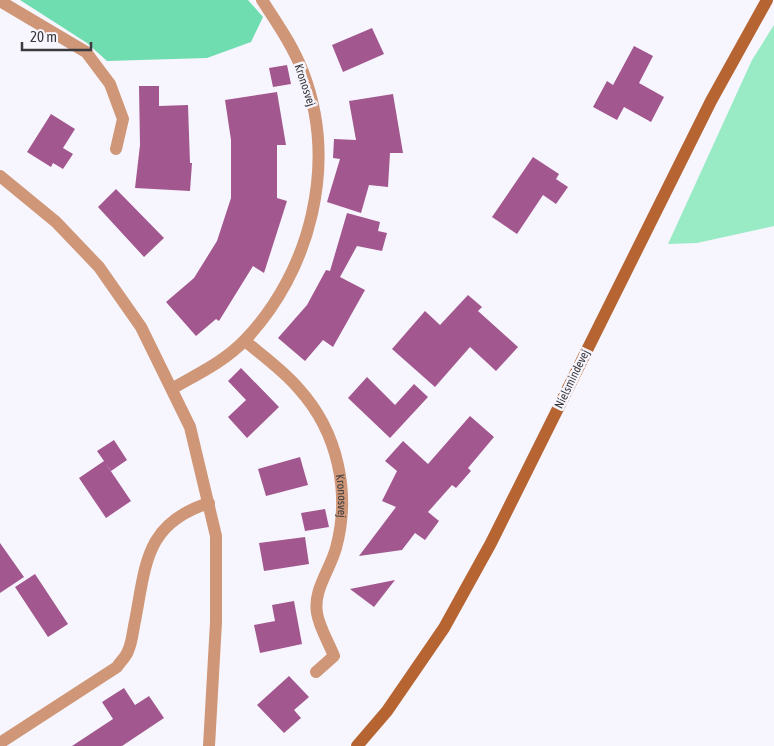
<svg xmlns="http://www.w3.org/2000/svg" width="774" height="746" font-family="'Asap Condensed',sans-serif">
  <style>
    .green { fill: #99ebc6 }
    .forest { fill: #70ddb0 }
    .building { fill: #a2578f }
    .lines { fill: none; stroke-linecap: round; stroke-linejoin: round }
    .street { stroke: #cf9677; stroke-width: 12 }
    .secondary { stroke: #b66432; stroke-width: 12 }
    .labels { text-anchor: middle; stroke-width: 5; stroke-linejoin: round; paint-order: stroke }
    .street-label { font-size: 12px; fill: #3b3b3f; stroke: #f7f6fe }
  </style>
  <rect width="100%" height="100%" fill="#f7f6fe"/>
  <!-- green -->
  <path class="green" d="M 774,25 L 774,226 L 697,243 L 668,244 L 752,60 Z"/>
  <!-- forest -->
  <path class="forest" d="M 20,0 L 248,0 L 263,17 L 251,42 L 207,58 L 107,61 L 87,43 Z"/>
  <!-- building -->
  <path class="building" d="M 372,28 L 384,54 L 343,72 L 332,45 Z
    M 634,46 L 653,56 L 639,83 L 664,97 L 651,122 L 624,107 L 617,120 L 593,107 L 607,81 L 613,85 Z
    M 287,65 L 291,84 L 273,87 L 269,68 Z
    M 139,86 L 159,86 L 159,106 L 188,105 L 190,163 L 192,163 L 190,191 L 135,188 L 140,145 Z
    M 277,92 L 286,145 L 277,145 L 277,198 L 287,201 L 264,273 L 253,266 L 219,321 L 216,319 L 196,336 L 166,302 L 194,278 L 217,241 L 231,198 L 231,140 L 225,100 Z
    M 393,94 L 403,153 L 390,153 L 388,187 L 369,185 L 361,213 L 327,202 L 340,159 L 333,158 L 334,139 L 356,140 L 349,101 Z
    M 51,114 L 75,129 L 63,148 L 73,154 L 63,169 L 53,163 L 51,167 L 27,152 Z
    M 533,157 L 559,174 L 556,179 L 568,187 L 556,204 L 543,195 L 517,234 L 492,217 Z
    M 116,189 L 164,238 L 144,257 L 98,207 Z
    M 347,213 L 380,222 L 378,231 L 387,233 L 382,251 L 357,246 L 340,277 L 365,290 L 333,347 L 323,340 L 305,361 L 278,338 L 307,305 L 326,270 L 330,271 Z
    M 468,295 L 482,307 L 478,311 L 518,347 L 496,371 L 470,347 L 435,387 L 392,349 L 425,311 L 440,325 Z
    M 241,368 L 279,407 L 247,438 L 228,417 L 246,400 L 228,381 Z
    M 367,377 L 395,405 L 414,384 L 428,397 L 390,438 L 348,398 Z
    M 470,416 L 494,437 L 468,468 L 471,471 L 456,488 L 452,485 L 428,512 L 439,521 L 425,540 L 415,533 L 402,550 L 359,556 L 396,507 L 382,501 L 397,471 L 385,461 L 403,441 L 428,464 Z
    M 114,440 L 127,460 L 111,471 L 97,451 Z
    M 300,457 L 308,485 L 266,496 L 258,469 Z
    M 104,461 L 131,501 L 106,518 L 79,478 Z
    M 325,509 L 329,527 L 305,531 L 301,513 Z
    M 305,537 L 309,564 L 264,571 L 259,543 Z
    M 0,543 L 24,577 L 0,593 Z
    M 35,574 L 68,624 L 48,637 L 15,587 Z
    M 395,580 L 374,607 L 350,589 Z
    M 294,601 L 302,644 L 260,653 L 254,625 L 275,621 L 272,605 Z
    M 289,676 L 309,697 L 294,710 L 301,718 L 284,733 L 257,705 Z
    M 124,688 L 135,705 L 149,696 L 164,718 L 122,746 L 72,746 L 113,719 L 102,702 Z"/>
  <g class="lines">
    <!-- street -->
    <g class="street">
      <path d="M 0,1 L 86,52 L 110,84 L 123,119 L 116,149"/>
      <path d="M 0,176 L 56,222 L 99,267 L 141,327 L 190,427 L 216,536 L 216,622 L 209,746"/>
      <path id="s1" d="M 245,341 C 263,356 284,371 299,389 C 338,432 351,493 336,548 C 330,570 313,590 317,613 C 319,627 329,643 334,656 L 316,672"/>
      <path d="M 173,388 C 198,374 225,361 245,340 C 311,271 338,163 303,72 C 293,46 277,23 262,0"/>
      <path d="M 0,743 L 117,667 C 120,662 126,657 128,651 C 132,643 133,630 135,621 C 146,564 145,523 209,503"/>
    </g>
    <!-- secondary -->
    <path class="secondary" d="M 357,746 L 387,711 L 444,628 L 491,543 L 711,101 L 767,0"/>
  </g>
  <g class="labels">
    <!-- street labels -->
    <g class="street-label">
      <text transform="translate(305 85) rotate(72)" y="4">Kronosvej</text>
      <text transform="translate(572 379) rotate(-64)" y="4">Nielsmindevej</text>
      <text dy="4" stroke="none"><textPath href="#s1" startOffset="190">Kronosvej</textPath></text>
    </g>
  </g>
  <!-- scale -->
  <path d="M22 42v8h69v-8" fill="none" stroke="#3b3b3f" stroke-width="2.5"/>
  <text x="30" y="42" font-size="15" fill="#3b3b3f" stroke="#f7f6fe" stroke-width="4" paint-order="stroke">20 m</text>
</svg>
